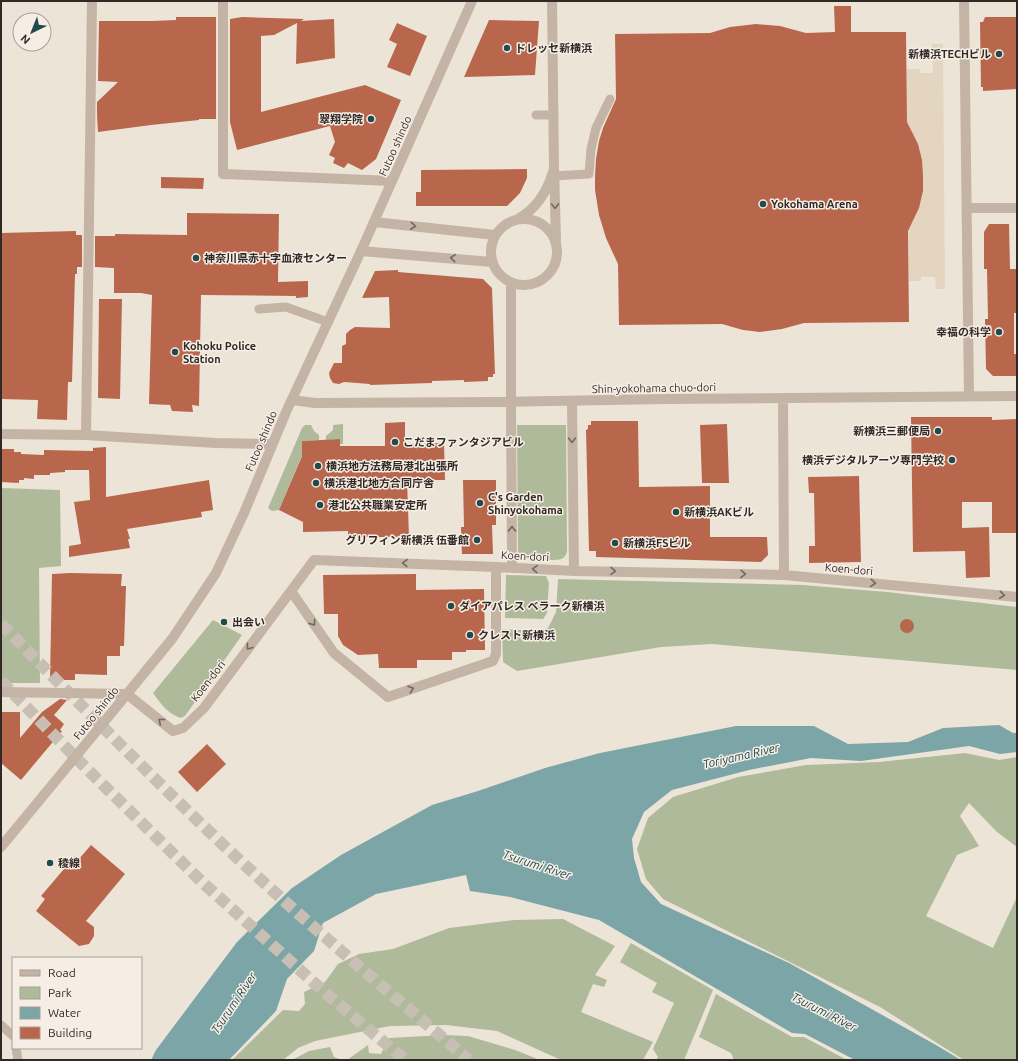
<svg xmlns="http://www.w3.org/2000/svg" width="1018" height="1061" font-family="Ubuntu,'Noto Sans JP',sans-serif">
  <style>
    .green { fill: #afba9a }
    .plaza { fill: #e4d5c1 }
    .water { fill: #7ba5a7 }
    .building { fill: #b8674c }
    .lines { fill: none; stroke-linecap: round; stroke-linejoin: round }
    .motorway-tunnel { stroke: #c7bfb4; stroke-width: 12; stroke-dasharray: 12 6; stroke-linecap: butt }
    .service { stroke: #c4b4a6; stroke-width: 9 }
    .minor { stroke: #c4b4a6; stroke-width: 10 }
    .tertiary { stroke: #c4b4a6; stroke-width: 10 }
    .oneway { stroke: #736860 }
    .poi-dot { fill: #214a4d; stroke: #f6eee4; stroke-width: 1.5 }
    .labels { text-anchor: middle; stroke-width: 3; stroke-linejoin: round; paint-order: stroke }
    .poi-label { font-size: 11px; font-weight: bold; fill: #312926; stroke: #f6eee4; text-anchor: start }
    .street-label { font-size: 11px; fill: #312926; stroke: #f6eee4 }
    .water-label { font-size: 12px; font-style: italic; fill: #214a4d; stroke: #f6eee4 }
  </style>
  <rect width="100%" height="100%" fill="#ede4d8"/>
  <!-- green -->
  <path class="green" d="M 343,424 L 343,444 L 340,444 L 340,439 L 326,440 L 326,436 L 333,430 L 333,425 Z
    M 305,425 L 311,425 L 314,431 L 319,435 L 319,440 L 302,441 L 302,455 L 279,510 L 272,511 L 268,508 L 302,428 Z
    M 517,425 L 566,425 L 567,552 C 566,555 564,558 561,559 C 556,561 524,560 520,557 C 519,555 519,552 518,551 Z
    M 1,488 L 60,490 L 61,566 L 39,568 L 40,683 L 1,683 Z
    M 506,575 L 546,576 L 549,583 L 547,613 L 543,619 L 505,618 Z
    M 558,579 L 803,585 L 887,592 L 1017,607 L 1017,670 L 712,644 L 661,647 L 517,671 L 503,662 L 502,629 L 538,631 L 548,628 L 556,612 Z
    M 213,620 L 242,635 L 185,716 L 181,718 C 168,714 161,704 153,693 Z
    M 965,753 L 999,760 L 1017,757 L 1017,847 L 997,832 L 969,803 L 960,816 L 979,846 L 957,855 L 926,916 L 993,948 L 1017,897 L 1017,1060 L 964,1060 L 880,1007 L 663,899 L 646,879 L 637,849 L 648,818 L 673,797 L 738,777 L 806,765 L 879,762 Z
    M 563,919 L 615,946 L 595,975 L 607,980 L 604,987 L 593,984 L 581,1012 L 653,1042 L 643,1060 L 561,1060 L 497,1031 L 446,1025 L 390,1026 L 315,1041 L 298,1048 L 283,1060 L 232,1060 L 283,1010 L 299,1011 L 305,1004 L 304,992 L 325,982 L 338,964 L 359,954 L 393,949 L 449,928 L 515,920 Z
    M 631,943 L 713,990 L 684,1060 L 656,1060 L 658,1057 L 653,1049 L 674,1003 L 652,992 L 657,983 L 620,962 Z
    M 716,994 L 792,1037 L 804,1037 L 847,1060 L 734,1060 L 731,1053 L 699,1037 Z
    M 444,1035 L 468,1036 L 515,1050 L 540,1060 L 347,1060 L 368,1045 L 369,1053 L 381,1054 L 389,1038 Z
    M 330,1047 L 334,1057 L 342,1060 L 292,1060 L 309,1051 Z"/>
  <!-- plaza -->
  <path class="plaza" d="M 932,44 L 943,44 L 945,289 L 936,289 L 935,277 L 921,277 L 921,281 L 909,281 L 908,177 L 906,69 L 920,69 L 920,73 L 933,73 Z"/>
  <!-- water -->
  <path class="water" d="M 999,725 L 1013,733 L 1017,733 L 1017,752 L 1000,754 L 969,746 L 861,761 L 811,758 L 749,770 L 672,790 L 644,812 L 632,839 L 634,858 L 641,882 L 661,904 L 789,963 L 936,1045 L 961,1060 L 855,1060 L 805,1034 L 792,1033 L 599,920 L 510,897 L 470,891 L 466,875 L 376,894 L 323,923 L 314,951 L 287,979 L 276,1011 L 229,1060 L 151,1060 L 156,1050 L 237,942 L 292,888 L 341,855 L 432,805 L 478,791 L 545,768 L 600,753 L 736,726 L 814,726 L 848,744 L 908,742 L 943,728 Z"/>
  <!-- building -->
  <path class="building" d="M 834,6 L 851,6 L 851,32 L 906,32 L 907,122 L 918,144 L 922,160 L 923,176 L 923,191 L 919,208 L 908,231 L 909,322 L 804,323 L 782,329 L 760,332 L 743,330 L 722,324 L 619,325 L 618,264 L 606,238 L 599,215 L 595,190 L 595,176 L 596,159 L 599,141 L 603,128 L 616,99 L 615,34 L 710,33 L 730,27 L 756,24 L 780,26 L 806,33 L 835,32 Z
    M 176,17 L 216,17 L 216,119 L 199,119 L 199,120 L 151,125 L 98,132 L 97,115 L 97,102 L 118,82 L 98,81 L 99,21 L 152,21 L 176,20 Z
    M 242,17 L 304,19 L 301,21 L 334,19 L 335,58 L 296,64 L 297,23 L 274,35 L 261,36 L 261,112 L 365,85 L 401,100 L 376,159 L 362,170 L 348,163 L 344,168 L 333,163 L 335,158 L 329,155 L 335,142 L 330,126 L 237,150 L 230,122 L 230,19 Z
    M 985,17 L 1017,17 L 1017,89 L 983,91 L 983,87 L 981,87 L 980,22 L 983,22 Z
    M 489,20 L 539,21 L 535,75 L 464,77 Z
    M 397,23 L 427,36 L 410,76 L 387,67 L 397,44 L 389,40 Z
    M 527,169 L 527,178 L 520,193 L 507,206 L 416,206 L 416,192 L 421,192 L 421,170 Z
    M 161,177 L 204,178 L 203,189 L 161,188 Z
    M 187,213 L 279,214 L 278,282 L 308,281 L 308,297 L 296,298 L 296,296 L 201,295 L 199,406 L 192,405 L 193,412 L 172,411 L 170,405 L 149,404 L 152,295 L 141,293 L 114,293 L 114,268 L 95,267 L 95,236 L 115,236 L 115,234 L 187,235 Z
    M 989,224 L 1009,224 L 1010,269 L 1017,269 L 1017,313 L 1014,313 L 1014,354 L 1017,354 L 1017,376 L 993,376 L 986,369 L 985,319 L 988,319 L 987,269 L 984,269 L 984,232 Z
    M 76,231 L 76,235 L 82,235 L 82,267 L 77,267 L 77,274 L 75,274 L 72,382 L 68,382 L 67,420 L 37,419 L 38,400 L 1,399 L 1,233 Z
    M 398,270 L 398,272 L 483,279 L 492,288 L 495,374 L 493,374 L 493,377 L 488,377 L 488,381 L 464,382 L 464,380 L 432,381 L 432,383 L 370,385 L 370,384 L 344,382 L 339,384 L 333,383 L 330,378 L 329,373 L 334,363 L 342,363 L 342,346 L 346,344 L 346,334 L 350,330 L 355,327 L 390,328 L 389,297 L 362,298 L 375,271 Z
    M 99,299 L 122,299 L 120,399 L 98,398 Z
    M 911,417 L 992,417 L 992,420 L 1017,419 L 1017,533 L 992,533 L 992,502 L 962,502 L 962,528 L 989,527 L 990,577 L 966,578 L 965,551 L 913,552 Z
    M 591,421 L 638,421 L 639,487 L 710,486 L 710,537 L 767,537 L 768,555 L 761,562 L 596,557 L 596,551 L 589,551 L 586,430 L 588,429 L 588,425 L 591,425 Z
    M 405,422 L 405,444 L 444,443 L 445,480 L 407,480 L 409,537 L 348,537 L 348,531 L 303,532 L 303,522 L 279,510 L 302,456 L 302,441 L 340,439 L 340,446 L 385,446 L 385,423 Z
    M 727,424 L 729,483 L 702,483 L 700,425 Z
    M 106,447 L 106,497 L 209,480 L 213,510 L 201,512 L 202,517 L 127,529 L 130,539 L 128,539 L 130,548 L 69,557 L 69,546 L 81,544 L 74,502 L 90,500 L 89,470 L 65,470 L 65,472 L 50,473 L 50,475 L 34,475 L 34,479 L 24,478 L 24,480 L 19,480 L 19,483 L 1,482 L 1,449 L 14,449 L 14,452 L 21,452 L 21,454 L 44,455 L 44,450 L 93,451 L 93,448 Z
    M 859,476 L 861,562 L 809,563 L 809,546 L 815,546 L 814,493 L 809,493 L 808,477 Z
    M 463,480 L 496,480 L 496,525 L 492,525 L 493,554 L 462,554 L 461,527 L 464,527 Z
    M 70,573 L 122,574 L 121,586 L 126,586 L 124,646 L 120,646 L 120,656 L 107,656 L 107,675 L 75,674 L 75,680 L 50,680 L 52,574 Z
    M 416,574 L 416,590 L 484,589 L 485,650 L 466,650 L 466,652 L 452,652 L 452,660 L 417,660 L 417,668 L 379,668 L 378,654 L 358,655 L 343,645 L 338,636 L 338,614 L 324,614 L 323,575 Z
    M900 626a7 7 0 1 1 14 0a7 7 0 1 1-14 0Z
    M 60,699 L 67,700 L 54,715 L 64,724 L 60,730 L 62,731 L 21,780 L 1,763 L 1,712 L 20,712 L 20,738 L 42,712 Z
    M 207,744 L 226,764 L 197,792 L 178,772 Z
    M 91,845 L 125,874 L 86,921 L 94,927 L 94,936 L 89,944 L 79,946 L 36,911 L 45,899 L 41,896 L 75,856 L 79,859 Z"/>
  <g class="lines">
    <!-- motorway-tunnel -->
    <path class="motorway-tunnel" d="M 1,624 C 78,702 154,780 234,855 C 310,926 390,993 469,1060
      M 1,681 L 88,770 L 203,883 L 329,996 L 405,1060"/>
    <!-- service -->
    <path class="service" d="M 536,115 L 554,115
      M 552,176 L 589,174 L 591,149 L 596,128 L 610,99
      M 259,309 L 286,307 L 328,322
      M 1,1025 L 13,1036
      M 16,1048 L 18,1060"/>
    <!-- minor -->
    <path class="minor" d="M 223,1 L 223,174
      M 554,167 L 556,241
      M491 252a33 33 0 1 1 66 0a33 33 0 1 1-66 0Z
      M 518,219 C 536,209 547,192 553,172
      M 374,222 L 495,235
      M 361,251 L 492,262
      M 572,401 L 574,571
      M 511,402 L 512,568
      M 86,435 L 92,1
      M 291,591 L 334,653 L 388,697 L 493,661 L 496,654 L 496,567
      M 127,694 L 173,731 L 183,728 L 204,708 L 314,560 L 496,567 L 574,571 L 784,575 L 1017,597"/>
    <!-- tertiary -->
    <path class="tertiary" d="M 552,1 L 554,167
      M 964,1 L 969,396
      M 223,174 L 392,181
      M 967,208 L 1017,208
      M 511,283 L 511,402
      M 783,398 L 784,575
      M 292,400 L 315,403 L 494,402 L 667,399 L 1017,396
      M 1,434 L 86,435 L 216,443 L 272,444
      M 1,692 L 127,694
      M 1,847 L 104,722 L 172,639 L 216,573 L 244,513 L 286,412 L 361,251 L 472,1"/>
  </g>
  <!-- one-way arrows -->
  <defs><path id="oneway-chevron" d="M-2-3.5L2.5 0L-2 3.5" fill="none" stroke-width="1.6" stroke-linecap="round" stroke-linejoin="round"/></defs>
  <g class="oneway">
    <use href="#oneway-chevron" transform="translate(555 206) rotate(89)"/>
    <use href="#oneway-chevron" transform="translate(413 226) rotate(6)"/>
    <use href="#oneway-chevron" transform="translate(453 258) rotate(-175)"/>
    <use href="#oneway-chevron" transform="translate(572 440) rotate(89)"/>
    <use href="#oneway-chevron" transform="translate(512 529) rotate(-90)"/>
    <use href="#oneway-chevron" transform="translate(405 563) rotate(-178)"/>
    <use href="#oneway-chevron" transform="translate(535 569) rotate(-177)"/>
    <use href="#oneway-chevron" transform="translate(613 571) rotate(1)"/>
    <use href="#oneway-chevron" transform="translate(743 574) rotate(1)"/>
    <use href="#oneway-chevron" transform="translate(873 583) rotate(5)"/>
    <use href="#oneway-chevron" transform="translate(1002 595) rotate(6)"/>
    <use href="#oneway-chevron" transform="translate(313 623) rotate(55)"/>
    <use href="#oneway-chevron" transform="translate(249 647) rotate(127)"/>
    <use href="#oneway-chevron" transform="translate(411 689) rotate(-19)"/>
    <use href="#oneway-chevron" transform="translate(161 721) rotate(-141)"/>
  </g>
  <!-- markers -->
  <g class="poi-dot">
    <circle cx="507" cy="48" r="4"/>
    <circle cx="999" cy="54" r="4"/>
    <circle cx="371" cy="119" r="4"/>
    <circle cx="763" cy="204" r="4"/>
    <circle cx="196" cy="258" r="4"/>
    <circle cx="999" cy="332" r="4"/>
    <circle cx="175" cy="352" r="4"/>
    <circle cx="938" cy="431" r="4"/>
    <circle cx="395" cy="442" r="4"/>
    <circle cx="952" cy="460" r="4"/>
    <circle cx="318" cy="466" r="4"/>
    <circle cx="316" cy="483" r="4"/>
    <circle cx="480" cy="503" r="4"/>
    <circle cx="320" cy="505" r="4"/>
    <circle cx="676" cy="512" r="4"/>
    <circle cx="477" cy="540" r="4"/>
    <circle cx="615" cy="543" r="4"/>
    <circle cx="451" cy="606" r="4"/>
    <circle cx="224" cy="622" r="4"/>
    <circle cx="470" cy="635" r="4"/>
    <circle cx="50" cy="863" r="4"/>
  </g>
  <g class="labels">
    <!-- poi labels -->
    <g class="poi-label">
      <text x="515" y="52">ドレッセ新横浜</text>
      <text x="991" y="58" text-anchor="end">新横浜TECHビル</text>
      <text x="363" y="123" text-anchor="end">翠翔学院</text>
      <text x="771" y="208">Yokohama Arena</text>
      <text x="204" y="262">神奈川県赤十字血液センター</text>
      <text x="991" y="336" text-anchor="end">幸福の科学</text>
      <text x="183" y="350">Kohoku Police<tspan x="183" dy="13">Station</tspan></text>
      <text x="930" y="435" text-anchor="end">新横浜三郵便局</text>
      <text x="403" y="446">こだまファンタジアビル</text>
      <text x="944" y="464" text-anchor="end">横浜デジタルアーツ専門学校</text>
      <text x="326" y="470">横浜地方法務局港北出張所</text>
      <text x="324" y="487">横浜港北地方合同庁舎</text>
      <text x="488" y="501">C's Garden<tspan x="488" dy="13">Shinyokohama</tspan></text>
      <text x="328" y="509">港北公共職業安定所</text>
      <text x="684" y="516">新横浜AKビル</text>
      <text x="469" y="544" text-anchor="end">グリフィン新横浜 伍番館</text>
      <text x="623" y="547">新横浜FSビル</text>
      <text x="459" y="610">ダイアパレス ベラーク新横浜</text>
      <text x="232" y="626">出会い</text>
      <text x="478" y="639">クレスト新横浜</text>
      <text x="58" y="867">稜線</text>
    </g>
    <!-- street labels -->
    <g class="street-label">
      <text transform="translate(395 146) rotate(-66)" y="4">Futoo shindo</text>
      <text transform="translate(654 388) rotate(-1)" y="4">Shin-yokohama chuo-dori</text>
      <text transform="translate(261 441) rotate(-67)" y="4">Futoo shindo</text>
      <text transform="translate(525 556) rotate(3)" y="4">Koen-dori</text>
      <text transform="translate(849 569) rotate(5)" y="4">Koen-dori</text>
      <text transform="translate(208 681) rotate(-52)" y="4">Koen-dori</text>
      <text transform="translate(96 713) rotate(-51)" y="4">Futoo shindo</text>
    </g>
    <!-- water labels -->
    <g class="water-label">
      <text transform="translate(741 756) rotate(-13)" y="4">Toriyama River</text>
      <text transform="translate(537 865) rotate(18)" y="4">Tsurumi River</text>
      <text transform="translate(234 1003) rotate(-56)" y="4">Tsurumi River</text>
      <text transform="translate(824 1012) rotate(27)" y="4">Tsurumi River</text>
    </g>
  </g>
  <!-- border -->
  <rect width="1018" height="1061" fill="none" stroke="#312926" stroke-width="4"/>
  <!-- legend -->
  <rect x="12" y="957" width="130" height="92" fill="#f6eee4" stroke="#a79f98"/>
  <rect x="20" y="970" width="20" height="6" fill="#c4b4a6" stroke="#a79f98"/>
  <text x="48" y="977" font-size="12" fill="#312926">Road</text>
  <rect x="20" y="987" width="20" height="12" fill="#afba9a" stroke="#a79f98"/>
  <text x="48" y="997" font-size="12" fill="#312926">Park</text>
  <rect x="20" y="1007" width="20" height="12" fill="#7ba5a7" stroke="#a79f98"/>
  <text x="48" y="1017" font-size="12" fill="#312926">Water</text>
  <rect x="20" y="1027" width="20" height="12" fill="#b8674c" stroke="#a79f98"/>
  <text x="48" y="1037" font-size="12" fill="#312926">Building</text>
  <!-- north arrow -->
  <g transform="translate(32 32) rotate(223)"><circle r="19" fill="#f6eee4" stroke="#a79f98"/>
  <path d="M0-3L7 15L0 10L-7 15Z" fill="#214a4d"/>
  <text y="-6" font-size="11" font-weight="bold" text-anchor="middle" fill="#312926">N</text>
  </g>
</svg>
